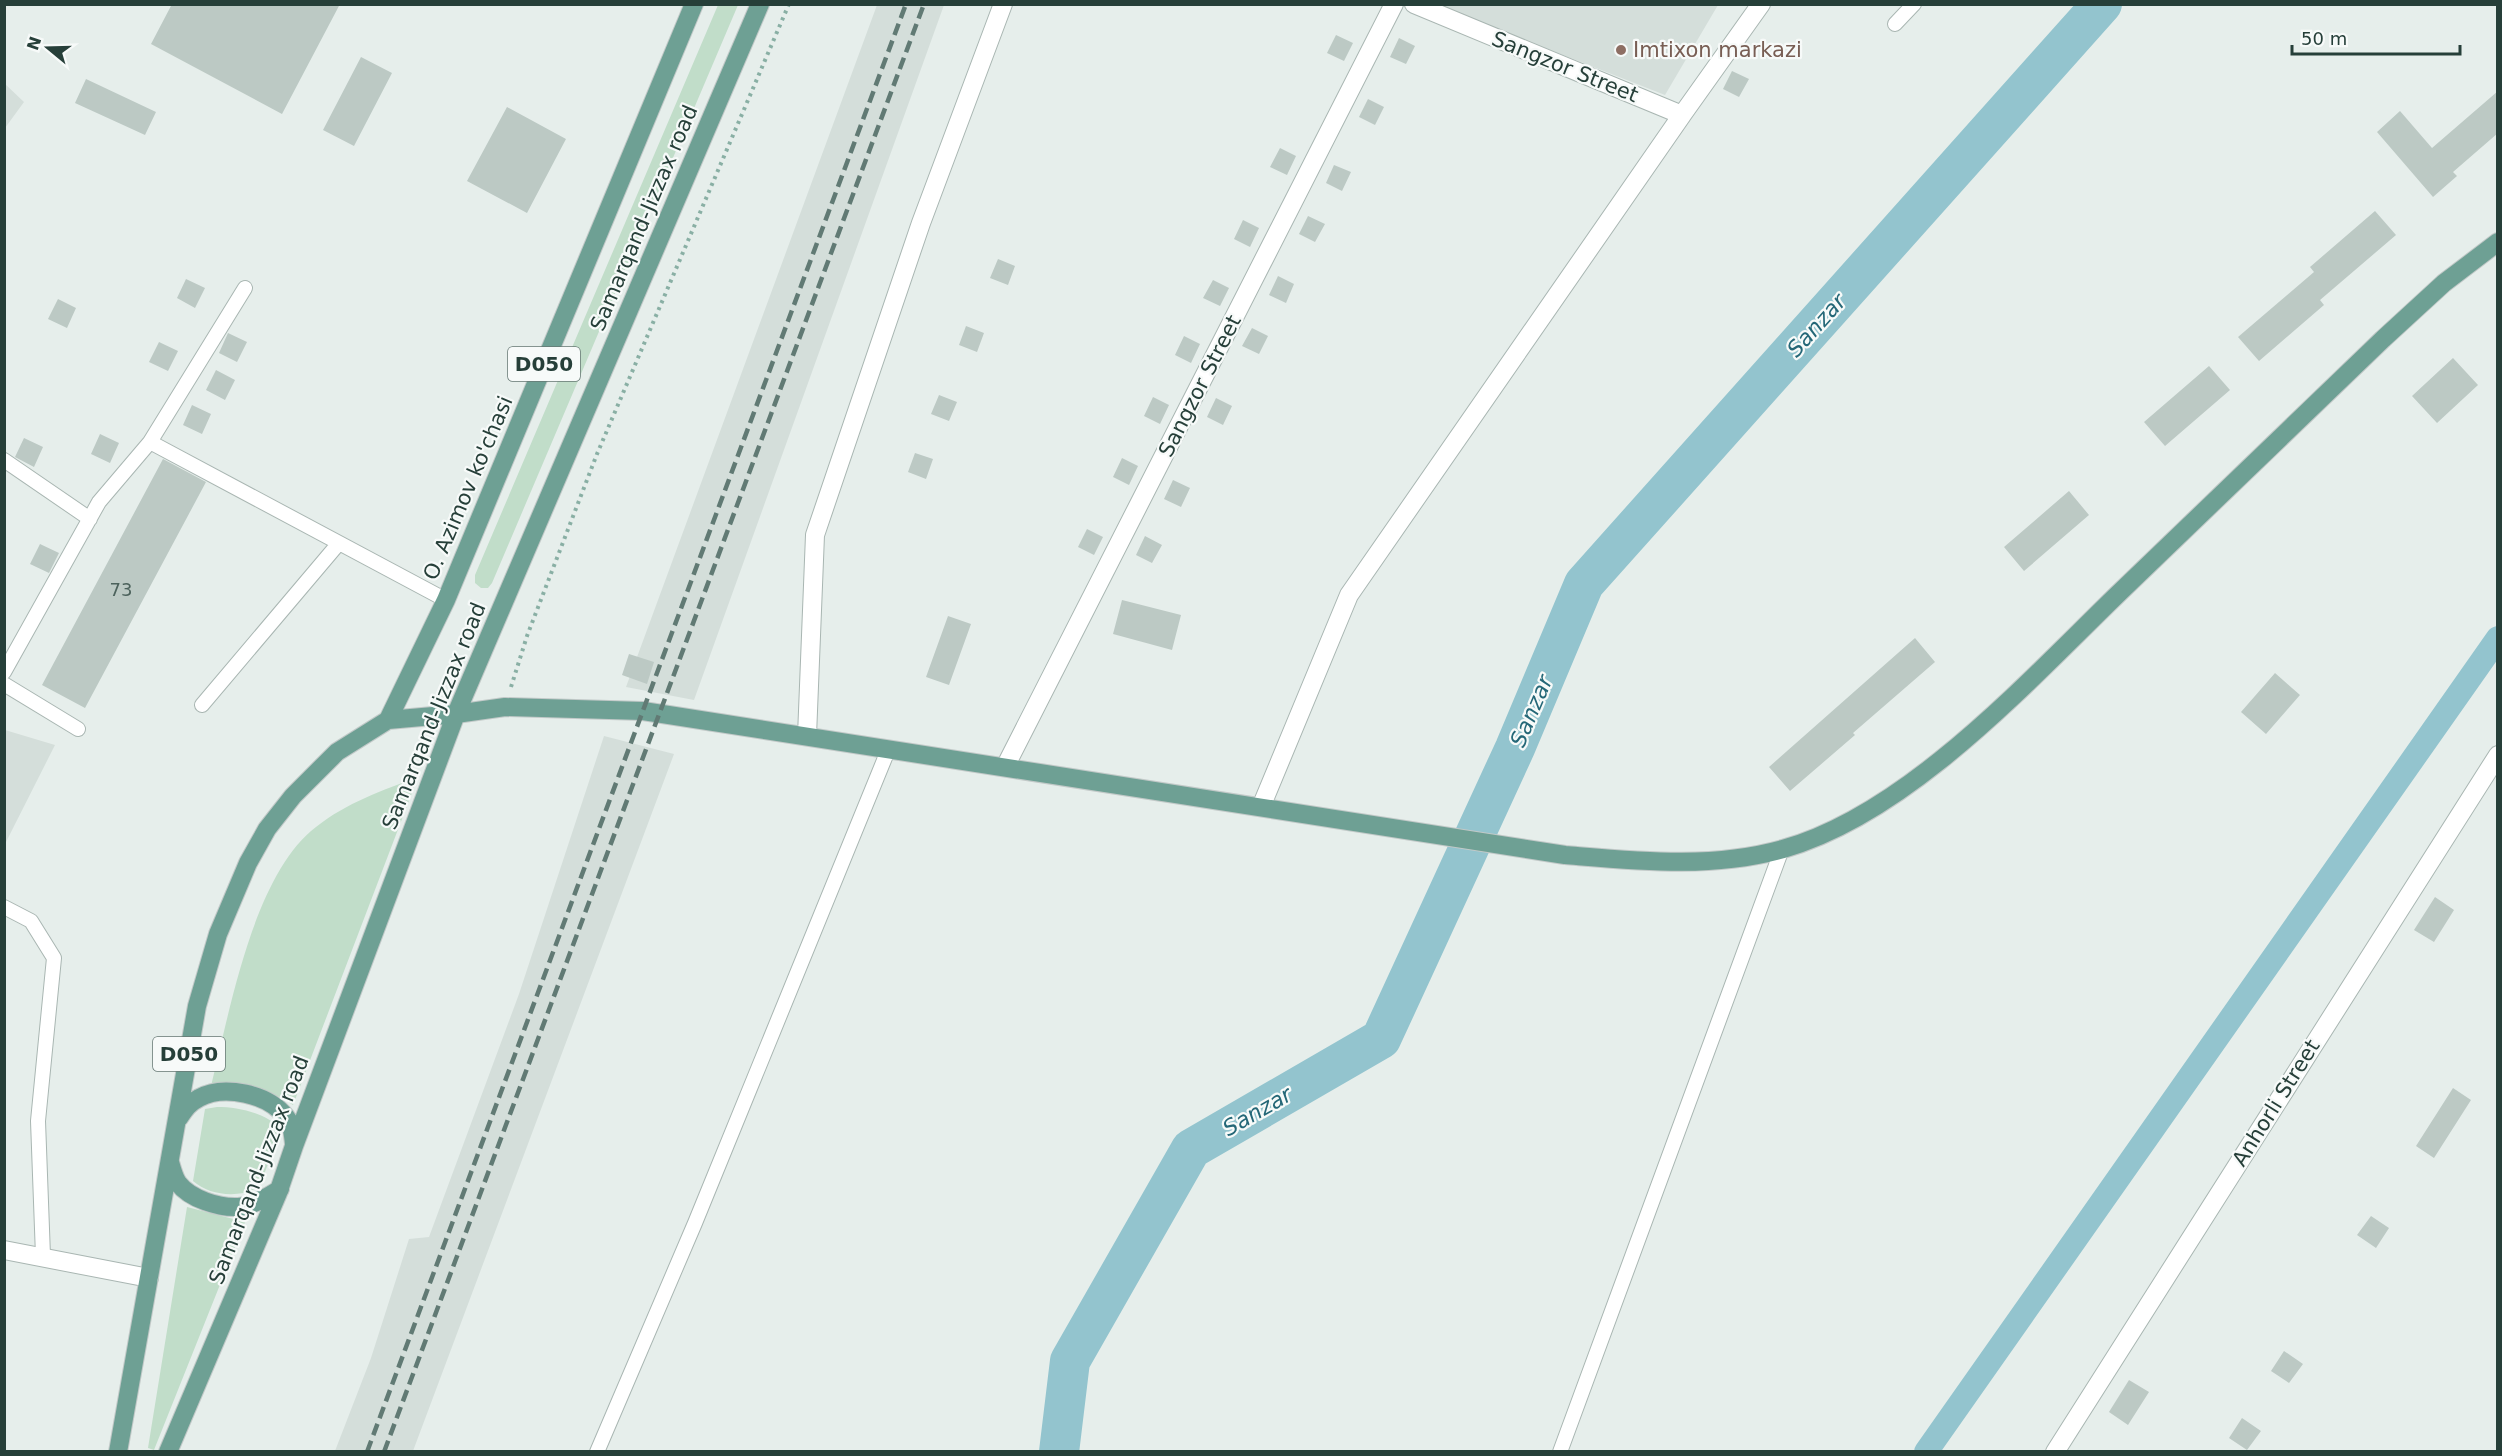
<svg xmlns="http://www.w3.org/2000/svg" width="2502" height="1456" font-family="'DejaVu Sans',sans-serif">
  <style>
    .built { fill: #d4deda }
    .green { fill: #c1ddc9 }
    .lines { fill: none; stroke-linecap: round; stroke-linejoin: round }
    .canal { stroke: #93c4ce; stroke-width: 24 }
    .river { stroke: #93c4ce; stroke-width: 40 }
    .building { fill: #bcc9c4 }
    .service-casing { stroke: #a9b6b2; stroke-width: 16 }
    .minor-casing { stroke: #a9b6b2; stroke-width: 20 }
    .primary-casing { stroke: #c2c9c8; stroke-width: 20 }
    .path { stroke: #89afa4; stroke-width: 4; stroke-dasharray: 3 4.5; stroke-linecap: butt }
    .service { stroke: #fff; stroke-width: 14 }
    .minor { stroke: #fff; stroke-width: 18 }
    .primary { stroke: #6ea094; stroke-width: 18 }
    .rail { stroke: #617a74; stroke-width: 4.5; stroke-dasharray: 12 6; stroke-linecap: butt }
    .education-dot { fill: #8d6e63; stroke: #f7faf9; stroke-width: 2 }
    .labels { text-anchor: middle; stroke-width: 4.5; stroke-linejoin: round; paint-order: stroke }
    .number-label { font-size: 18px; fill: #4c625c }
    .shield { fill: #f7faf9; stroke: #657773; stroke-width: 1.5 }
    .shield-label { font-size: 20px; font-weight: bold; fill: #263f39 }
    .education-label { font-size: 21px; fill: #785e54; stroke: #f7faf9; text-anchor: start }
    .street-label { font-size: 21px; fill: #263f39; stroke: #f7faf9 }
    .water-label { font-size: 22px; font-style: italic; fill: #246777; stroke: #f7faf9 }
  </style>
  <rect width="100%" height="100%" fill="#e6eeeb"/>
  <!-- built -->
  <path class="built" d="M 877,5 L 944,5 L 694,700 L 626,687 Z
    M 1435,5 L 1718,5 L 1665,95 Z
    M 4,83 L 24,102 L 5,128 L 4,128 Z
    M 5,730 L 55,745 L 5,844 L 4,730 Z
    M 604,736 L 674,754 L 413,1451 L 335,1451 L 371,1358 L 409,1239 L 429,1237 L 519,994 Z"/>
  <!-- green -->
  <path class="green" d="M 718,5 L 738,5 L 492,583 L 488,588 L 481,588 L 475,583 L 475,575 Z
    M 418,777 L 293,1105 C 267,1087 242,1086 211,1086 C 230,1011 253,875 316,827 C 346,803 383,790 418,777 Z
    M 217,1107 C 239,1107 266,1113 281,1129 L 259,1188 C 238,1198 210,1196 193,1181 L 205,1109 Z
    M 187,1207 L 245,1222 L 154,1450 L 148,1448 Z"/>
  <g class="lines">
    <!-- canal -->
    <path class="canal" d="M 1926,1452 L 2498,638"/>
    <!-- river -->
    <path class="river" d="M 1059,1452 L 1070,1361 L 1191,1149 L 1381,1039 L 1515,748 L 1584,584 L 2102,4"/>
  </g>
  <!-- building -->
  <path class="building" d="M 172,4 L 340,4 L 282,114 L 151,44 Z
    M 1336,35 L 1353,43 L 1344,61 L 1327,53 Z
    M 1399,38 L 1415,46 L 1406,64 L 1390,57 Z
    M 361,57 L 392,73 L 354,146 L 323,130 Z
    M 1732,71 L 1749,79 L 1739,97 L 1723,89 Z
    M 86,79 L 156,112 L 145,135 L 75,103 Z
    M 2498,91 L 2498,133 L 2453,172 L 2457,176 L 2433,197 L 2377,132 L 2400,111 L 2432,148 Z
    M 1368,99 L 1384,107 L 1375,125 L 1359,117 Z
    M 507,107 L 566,139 L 527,213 L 467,181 Z
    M 1280,148 L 1296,156 L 1287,175 L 1270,167 Z
    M 1334,165 L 1351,172 L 1342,191 L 1326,183 Z
    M 2375,211 L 2396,235 L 2320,300 L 2324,305 L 2259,361 L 2238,337 L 2314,272 L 2310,267 Z
    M 1308,216 L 1325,224 L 1315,242 L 1299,234 Z
    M 1243,220 L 1259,228 L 1250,247 L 1234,239 Z
    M 998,259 L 1015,266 L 1008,285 L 990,278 Z
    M 1278,276 L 1294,284 L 1286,303 L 1269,295 Z
    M 186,279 L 205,288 L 195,308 L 177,298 Z
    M 1213,280 L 1229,288 L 1220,306 L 1203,298 Z
    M 58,299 L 76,308 L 67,328 L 48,319 Z
    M 966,326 L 984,333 L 977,352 L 959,345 Z
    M 1252,328 L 1268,336 L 1259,354 L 1242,346 Z
    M 228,333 L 247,342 L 237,362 L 219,353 Z
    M 1184,336 L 1200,344 L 1191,363 L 1175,355 Z
    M 159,342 L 178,351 L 168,371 L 149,362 Z
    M 2453,358 L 2478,385 L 2437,423 L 2412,396 Z
    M 2209,366 L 2230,390 L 2165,446 L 2144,422 Z
    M 216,370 L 235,380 L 225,400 L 206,390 Z
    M 939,395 L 957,402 L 949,421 L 931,414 Z
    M 1153,397 L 1169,405 L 1160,424 L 1144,416 Z
    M 1216,398 L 1232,406 L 1223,425 L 1207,417 Z
    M 192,405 L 211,414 L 202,434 L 183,425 Z
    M 100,434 L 119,443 L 110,463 L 91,454 Z
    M 24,438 L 43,447 L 34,467 L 15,457 Z
    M 915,453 L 933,459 L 926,479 L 908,472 Z
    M 1122,458 L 1138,466 L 1129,485 L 1113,477 Z
    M 163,459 L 206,482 L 85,708 L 42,685 Z
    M 1173,480 L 1190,488 L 1181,507 L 1164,499 Z
    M 2069,491 L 2089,515 L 2024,571 L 2004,547 Z
    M 1087,529 L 1103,537 L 1094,555 L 1078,547 Z
    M 1145,536 L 1162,545 L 1152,563 L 1136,555 Z
    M 40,544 L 59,553 L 49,573 L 30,564 Z
    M 1122,600 L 1181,615 L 1172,650 L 1113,634 Z
    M 948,616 L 971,624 L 949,685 L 926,677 Z
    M 1915,638 L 1935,662 L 1853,733 L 1855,735 L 1790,791 L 1769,767 Z
    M 629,654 L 654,662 L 647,684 L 622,675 Z
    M 2275,673 L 2300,695 L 2266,734 L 2241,712 Z
    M 2435,897 L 2454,910 L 2434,942 L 2414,930 Z
    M 2453,1088 L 2471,1100 L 2434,1158 L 2416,1146 Z
    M 2371,1216 L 2389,1228 L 2376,1248 L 2357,1235 Z
    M 2284,1351 L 2303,1364 L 2289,1383 L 2271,1371 Z
    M 2129,1380 L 2149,1392 L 2128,1425 L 2109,1412 Z
    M 2242,1418 L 2261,1431 L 2247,1450 L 2229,1438 Z"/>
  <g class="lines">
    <defs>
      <path id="service" d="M 1895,24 L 1914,4
        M 245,288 L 150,442 L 446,600
        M 4,460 L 90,519
        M 4,672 L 99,502 L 150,442
        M 4,684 L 78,729
        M 202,705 L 339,543
        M 4,907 L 31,921 L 54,958 L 38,1121 L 43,1256
        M 597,1452 L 695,1223 L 889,748
        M 1560,1452 L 1782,849"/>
      <path id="minor" d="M 1414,4 L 1682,115 L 1761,4
        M 807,736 L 815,535 L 921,223 L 1003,4
        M 1005,767 L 1394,4
        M 1261,807 L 1349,595 L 1682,115
        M 4,1250 L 149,1278
        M 2055,1452 L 2498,755"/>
      <path id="primary" d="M 388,720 L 446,600 L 694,4
        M 179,1118 C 185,1109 189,1103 199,1098 C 224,1084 268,1094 286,1117 C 292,1125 293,1134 294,1144
        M 170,1162 C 172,1169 174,1177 178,1183 C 190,1199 219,1208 238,1207 C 253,1206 268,1197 280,1189
        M 118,1452 L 197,1006 L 218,934 L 248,863 L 267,829 L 293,796 L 337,752 L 388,720 L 456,714 L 505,707 L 643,711 L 1565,855 C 1638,861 1712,869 1783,849 C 1908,814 2028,681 2119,593 C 2207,508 2295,423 2383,339 L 2444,283 L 2498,242
        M 168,1452 L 278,1193 L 294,1146 L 456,714 L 760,4"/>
    </defs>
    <!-- service casing -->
    <use href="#service" class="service-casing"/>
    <!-- minor casing -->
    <use href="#minor" class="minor-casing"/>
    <!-- primary casing -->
    <use href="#primary" class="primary-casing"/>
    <!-- path -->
    <path class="path" d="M 511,687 L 527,636 L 597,454 L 789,4"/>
    <!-- service -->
    <use href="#service" class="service"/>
    <!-- minor -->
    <use href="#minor" class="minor"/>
    <!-- primary -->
    <use href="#primary" class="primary"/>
    <!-- rail -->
    <path class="rail" d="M 367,1452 L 906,4
      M 384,1452 L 924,4"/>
  </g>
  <!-- markers -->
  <circle class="education-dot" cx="1621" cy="50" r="6"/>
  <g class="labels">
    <!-- number labels -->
    <g class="number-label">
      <text x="121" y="596">73</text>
    </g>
    <!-- shield labels -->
    <g class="shield">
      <rect x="508" y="347" width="72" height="34" rx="4.5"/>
      <rect x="153" y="1037" width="72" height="34" rx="4.5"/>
    </g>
    <g class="shield-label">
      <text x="544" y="371">D050</text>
      <text x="189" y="1061">D050</text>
    </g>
    <!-- education labels -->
    <g class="education-label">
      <text x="1633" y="57">Imtixon markazi</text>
    </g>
    <!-- street labels -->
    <g class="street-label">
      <text transform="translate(1565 67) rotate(22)" y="7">Sangzor Street</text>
      <text transform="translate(644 218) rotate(-67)" y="7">Samarqand-Jizzax road</text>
      <text transform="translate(1200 386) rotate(-63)" y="7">Sangzor Street</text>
      <text transform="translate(468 488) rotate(-67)" y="7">O. Azimov ko'chasi</text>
      <text transform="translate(434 716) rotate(-68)" y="7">Samarqand-Jizzax road</text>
      <text transform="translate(2276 1103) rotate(-58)" y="7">Anhorli Street</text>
      <text transform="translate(259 1170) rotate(-69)" y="7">Samarqand-Jizzax road</text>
    </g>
    <!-- water labels -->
    <g class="water-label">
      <text transform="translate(1816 325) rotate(-48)" y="8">Sanzar</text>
      <text transform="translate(1531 711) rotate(-67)" y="8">Sanzar</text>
      <text transform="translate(1257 1111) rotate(-30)" y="8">Sanzar</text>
    </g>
  </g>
  <!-- border -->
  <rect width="2502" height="1456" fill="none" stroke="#263f39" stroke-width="12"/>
  <!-- north arrow -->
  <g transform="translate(48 48) rotate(289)" stroke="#f7faf9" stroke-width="4.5" paint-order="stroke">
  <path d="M0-4.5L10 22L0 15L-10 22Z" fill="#263f39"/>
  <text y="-9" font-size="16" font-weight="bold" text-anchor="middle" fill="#263f39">N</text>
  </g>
  <!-- scale -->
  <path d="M2292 45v9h168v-9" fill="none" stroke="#263f39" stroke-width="3"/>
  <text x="2301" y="45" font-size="18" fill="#263f39" stroke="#f7faf9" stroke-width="4.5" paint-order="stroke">50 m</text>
</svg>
